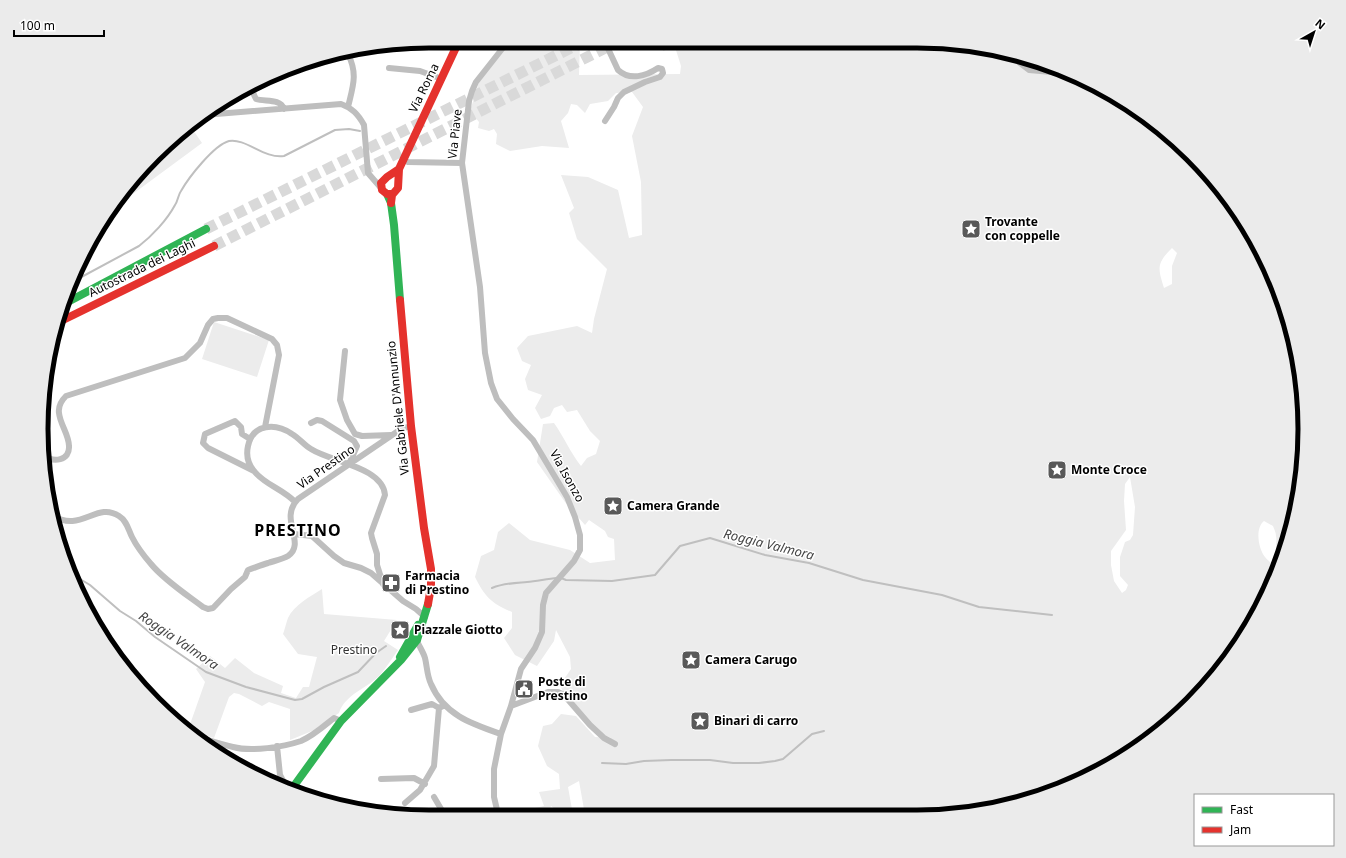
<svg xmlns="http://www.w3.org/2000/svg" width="1346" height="858" font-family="'Noto Sans',sans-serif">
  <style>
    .green { fill: #ececec; fill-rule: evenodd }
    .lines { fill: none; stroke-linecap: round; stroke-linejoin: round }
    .stream { stroke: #bfbfbf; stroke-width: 2 }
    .highway-tunnel { stroke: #d9d9d9; stroke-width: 11; stroke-dasharray: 11 5.5; stroke-linecap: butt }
    .street { stroke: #bebebe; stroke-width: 6 }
    .fast { stroke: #30b455; stroke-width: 8 }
    .jam { stroke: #e5322d; stroke-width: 8 }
    .labels { text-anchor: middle; stroke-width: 3; stroke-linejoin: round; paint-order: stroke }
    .street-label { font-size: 12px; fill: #000; stroke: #fff }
    .poi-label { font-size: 12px; font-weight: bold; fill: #000; stroke: #fff; text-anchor: start }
    .park-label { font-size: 12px; fill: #333; stroke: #fff }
    .water-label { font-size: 13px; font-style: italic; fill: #444; stroke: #fff }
    .district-label { font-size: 16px; font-weight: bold; letter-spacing: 1px; fill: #000; stroke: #fff }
    .rim { fill: none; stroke: #000; stroke-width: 5 }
  </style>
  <rect width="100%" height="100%" fill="#fff"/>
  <!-- green -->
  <path class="green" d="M 501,41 L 580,42 L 579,75 L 680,74 L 681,66 L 675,47 L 663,51 L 661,42 L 967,44 L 1066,71 L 1153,121 L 1209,173 L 1253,235 L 1284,304 L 1302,379 L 1304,455 L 1292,530 L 1282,557 C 1272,551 1278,544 1276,536 C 1276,532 1274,529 1273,526 L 1264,521 C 1255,528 1258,548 1265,557 C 1268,561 1274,565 1278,567 L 1265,601 L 1225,665 L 1173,721 L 1089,777 L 1018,804 L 943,816 L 585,815 L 579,781 L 568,787 L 573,815 L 560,814 L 559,812 L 551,806 L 548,814 L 541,814 L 535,808 L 544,806 L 539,792 L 560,789 L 559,774 L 547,766 L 538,746 L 543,726 L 552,724 L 561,714 L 576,716 L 595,737 L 611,738 L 598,732 L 574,704 L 573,692 L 564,694 L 560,685 L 571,669 L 570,657 L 556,630 L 554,641 L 537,666 L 515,655 L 504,638 L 512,628 L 512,612 C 492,604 485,597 475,577 L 481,556 L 494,550 L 498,532 L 509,523 L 530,540 L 570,550 L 590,563 L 615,560 L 614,539 L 608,537 L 605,531 L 589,520 L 585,525 L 565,502 L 537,462 L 543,424 L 554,423 C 564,437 570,452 581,466 L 587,458 L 596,454 L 600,441 L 590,431 L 577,410 L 567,412 L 562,405 L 554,408 L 550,416 L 541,419 L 535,408 L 542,395 L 528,390 L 525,379 L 531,365 L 522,361 L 517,348 L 528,336 L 577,326 L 592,333 L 594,319 L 607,269 L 577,239 L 569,213 L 574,208 L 561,175 L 588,177 L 618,190 L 629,238 L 642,235 L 641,182 L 632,136 L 643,107 L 632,92 L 616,93 L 608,101 L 590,104 L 585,113 L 577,105 L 571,104 L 568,113 L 561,121 L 569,148 L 542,146 L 510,151 L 496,144 L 497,134 L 494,129 L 489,131 L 478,128 L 479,122 L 470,111 L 479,82 L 497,52 ZM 1172,248 L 1177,253 L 1172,266 L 1172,284 L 1164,288 C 1158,268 1156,264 1172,248 ZM 1130,477 L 1135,507 L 1133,535 L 1130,540 L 1125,542 L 1120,557 L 1120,576 L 1128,585 L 1126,590 L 1122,593 L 1114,581 L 1111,565 L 1111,551 L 1126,530 L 1124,501 L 1125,484 Z
    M 191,127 L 202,143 L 126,199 L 122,192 Z
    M 214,322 L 269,340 L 257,377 L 202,359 Z
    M 322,589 L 324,614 L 397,620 L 384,641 L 398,650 C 392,658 387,667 380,675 C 368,688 345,694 339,713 L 312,731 L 290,740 L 290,709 L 269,702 L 262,706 L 239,694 L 234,693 L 229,697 L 214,738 L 188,730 L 205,682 L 196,669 L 210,656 L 225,668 L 235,658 L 254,673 L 283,686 L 281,693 L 296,698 L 303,687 L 309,687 L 317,657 L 298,654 L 283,634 C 285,629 286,623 288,618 C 294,605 311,596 322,589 Z"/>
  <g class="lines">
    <!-- stream -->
    <path class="stream" d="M 74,281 L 139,246 C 152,236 167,220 175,205 C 178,201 178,195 181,191 C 189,177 214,145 229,141 C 246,138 264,159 284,156 L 335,130 L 349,129 L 360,131
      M 75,576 L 90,585 L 120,611 L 136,621 L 155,637 L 206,672 L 246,687 L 295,700 L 302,699 L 324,687 L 358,672 L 376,653 L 386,646
      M 561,578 L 566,580 L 612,581 L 655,575 L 680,546 L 710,538 L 765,555 L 809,563 L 863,580 L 942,595 L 979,607 L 1052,615
      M 492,588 C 504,583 515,583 527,582 C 537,581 547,579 557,578
      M 602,763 L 626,764 L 644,761 L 671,760 L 710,760 L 733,763 L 759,763 L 775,761 L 783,759 L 812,734 L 824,731"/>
    <!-- highway-tunnel -->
    <path class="highway-tunnel" d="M 206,229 L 583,42
      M 214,246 L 617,42"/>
    <!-- street -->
    <path class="street" d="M 348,54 C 358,74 353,86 348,107
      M 1011,56 L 1029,70 L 1063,73 L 1079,78
      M 389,68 L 420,71 L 442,79
      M 252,87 L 254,95 L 256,99 C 265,102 280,98 284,109
      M 204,115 L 341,104 C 352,108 358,114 364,125 L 368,173 L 381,188
      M 605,121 L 614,107 L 618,98 L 624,92 L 645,82 L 660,77 L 663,73 L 662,69 L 658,68 C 646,76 630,81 618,70 L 605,42
      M 403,160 L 408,162 L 462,163
      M 345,351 L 340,400 L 347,420 L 355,434 L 362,436 L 391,435
      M 311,423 L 317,420 L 322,421 L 354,441 L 357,446 L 349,464
      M 250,439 L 242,434 L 241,427 L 235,421 L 205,434 L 203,443 L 208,448 L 254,471
      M 44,455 C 53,463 70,461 69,446 C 69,435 60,424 59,413 C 58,406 61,401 66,396 L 185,358 L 200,343 L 208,325 L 213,319 L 218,318 L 227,318 L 272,339 L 277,345 L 279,355 L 265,427
      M 47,473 L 49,458
      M 295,502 C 283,489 265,485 254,471 C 248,464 246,455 248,446 C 253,423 276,423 292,434 C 299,438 304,445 311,449 C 331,462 383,467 385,495 L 371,533 L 372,538 L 377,554 L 377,565 L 383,584
      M 52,515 C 81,534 96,501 119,516 C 127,521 128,529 132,537 C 137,547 144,556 151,564 C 164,580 187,595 203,607 L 208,609 L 213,608 L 231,589 L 245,577 L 248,570 C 254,568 261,565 268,563 C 274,561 283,559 288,556 C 307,543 278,519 298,499 L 401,429 L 411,426
      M 294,534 L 312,536 L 334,556 L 344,563 L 361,568 L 371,573 L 403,601 L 416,609 L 425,617
      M 416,638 C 418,645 423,651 425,658 C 427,666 427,676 431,684 C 444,715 472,724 501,734
      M 511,706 L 548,692 L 558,692 L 564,695 L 590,725 L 604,738 L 615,744
      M 411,710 L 432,704 L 439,708
      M 191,735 C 205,739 219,744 233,747 C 252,752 283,747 301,741 C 313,736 324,726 334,718 L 341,721
      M 277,746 L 280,775 L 288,790
      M 381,779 L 414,778 L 425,784
      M 434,797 L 444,814
      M 405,803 L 420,790 L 434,766 L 439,708 L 445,705
      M 498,814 L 494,797 L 494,769 L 501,734 L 511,706 L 521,669 L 535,648 L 542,632 L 543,605 L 546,593 L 574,561 L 580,550 L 580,535 L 575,517 L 567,497 L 533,440 L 513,419 L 497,399 L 491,383 L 485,353 L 480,287 L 462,163 L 469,101 L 472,91 L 476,82 L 502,49 L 505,41"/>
    <!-- fast -->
    <path class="fast" d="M 387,194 L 391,203 L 394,225 L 400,300
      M 62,305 L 206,229
      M 400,657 L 418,625
      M 291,790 L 341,721 L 401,660 L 417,640 L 428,604"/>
    <!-- jam -->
    <path class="jam" d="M 391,194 L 387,194 L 382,190 L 381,183 L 387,177 L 399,169
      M 391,203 L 392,195 L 398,188 L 399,169 L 459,41
      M 400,300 L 411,426 L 424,528 L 431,569 L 431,587 L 428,604
      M 59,322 L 214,246"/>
  </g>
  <!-- icons -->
  <defs>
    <symbol id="sight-square" viewBox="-11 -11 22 22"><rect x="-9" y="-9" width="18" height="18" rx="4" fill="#595959" stroke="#fff"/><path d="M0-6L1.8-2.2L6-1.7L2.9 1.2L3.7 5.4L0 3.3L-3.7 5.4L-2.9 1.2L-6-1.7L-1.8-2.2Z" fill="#fff"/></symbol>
    <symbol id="pharmacy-square" viewBox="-11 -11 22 22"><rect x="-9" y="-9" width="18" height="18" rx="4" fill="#595959" stroke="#fff"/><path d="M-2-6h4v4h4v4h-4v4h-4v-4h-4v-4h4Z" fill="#fff"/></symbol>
    <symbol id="civic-square" viewBox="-11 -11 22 22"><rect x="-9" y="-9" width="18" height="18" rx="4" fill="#595959" stroke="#fff"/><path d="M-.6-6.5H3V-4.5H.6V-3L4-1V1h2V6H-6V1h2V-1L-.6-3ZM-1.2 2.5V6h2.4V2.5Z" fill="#fff"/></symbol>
  </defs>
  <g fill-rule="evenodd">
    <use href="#sight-square" x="960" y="218" width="22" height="22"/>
    <use href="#sight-square" x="1046" y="459" width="22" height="22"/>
    <use href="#sight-square" x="602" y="495" width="22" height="22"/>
    <use href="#pharmacy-square" x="380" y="572" width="22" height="22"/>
    <use href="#sight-square" x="389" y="619" width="22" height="22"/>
    <use href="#sight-square" x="680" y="649" width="22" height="22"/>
    <use href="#civic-square" x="513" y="678" width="22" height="22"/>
    <use href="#sight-square" x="689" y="710" width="22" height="22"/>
  </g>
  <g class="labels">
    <!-- street labels -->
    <g class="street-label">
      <text transform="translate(424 88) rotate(-64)" y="4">Via Roma</text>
      <text transform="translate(455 134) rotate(-84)" y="4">Via Piave</text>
      <text transform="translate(142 268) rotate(-26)" y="4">Autostrada dei Laghi</text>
      <text transform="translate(398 408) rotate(-96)" y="4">Via Gabriele D'Annunzio</text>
      <text transform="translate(326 467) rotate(-35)" y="4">Via Prestino</text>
      <text transform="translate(567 476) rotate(61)" y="4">Via Isonzo</text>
    </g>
    <!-- poi labels -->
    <g class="poi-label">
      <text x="985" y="226">Trovante<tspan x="985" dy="14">con coppelle</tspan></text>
      <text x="1071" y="474">Monte Croce</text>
      <text x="627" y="510">Camera Grande</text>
      <text x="405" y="580">Farmacia<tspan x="405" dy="14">di Prestino</tspan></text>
      <text x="414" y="634">Piazzale Giotto</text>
      <text x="705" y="664">Camera Carugo</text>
      <text x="538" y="686">Poste di<tspan x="538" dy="14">Prestino</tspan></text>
      <text x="714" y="725">Binari di carro</text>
    </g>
    <!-- park labels -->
    <g class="park-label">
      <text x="354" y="654">Prestino</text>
    </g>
    <!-- water labels -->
    <g class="water-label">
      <text transform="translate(769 544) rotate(14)" y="5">Roggia Valmora</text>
      <text transform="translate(179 640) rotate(34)" y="5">Roggia Valmora</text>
    </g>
    <!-- district labels -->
    <g class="district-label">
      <text x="298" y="536">PRESTINO</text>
    </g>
  </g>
  <!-- crop -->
  <path d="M0 0H1346V858H0ZM429 48H917A381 381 0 0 1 1298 429V429A381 381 0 0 1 917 810H429A381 381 0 0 1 48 429V429A381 381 0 0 1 429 48Z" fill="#ebebeb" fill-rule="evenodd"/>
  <path class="rim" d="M429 48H917A381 381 0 0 1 1298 429V429A381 381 0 0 1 917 810H429A381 381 0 0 1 48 429V429A381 381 0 0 1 429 48Z"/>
  <!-- legend -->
  <rect x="1194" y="794" width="140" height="52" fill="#ffffff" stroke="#999999"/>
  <rect x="1202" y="807" width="20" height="6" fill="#30b455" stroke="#999999"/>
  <text x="1230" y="814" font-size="12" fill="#000000">Fast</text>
  <rect x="1202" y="827" width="20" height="6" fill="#e5322d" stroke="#999999"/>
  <text x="1230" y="834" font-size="12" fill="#000000">Jam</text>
  <!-- north arrow -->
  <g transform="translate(1314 32) rotate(39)" stroke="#ffffff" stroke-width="3" paint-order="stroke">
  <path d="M0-3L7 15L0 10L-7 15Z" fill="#000000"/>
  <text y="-6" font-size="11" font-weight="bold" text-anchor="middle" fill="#000000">N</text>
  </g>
  <!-- scale -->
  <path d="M14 30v6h90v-6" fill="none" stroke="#000000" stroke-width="2"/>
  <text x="20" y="30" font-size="12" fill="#000000" stroke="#ffffff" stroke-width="3" paint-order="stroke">100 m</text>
</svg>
